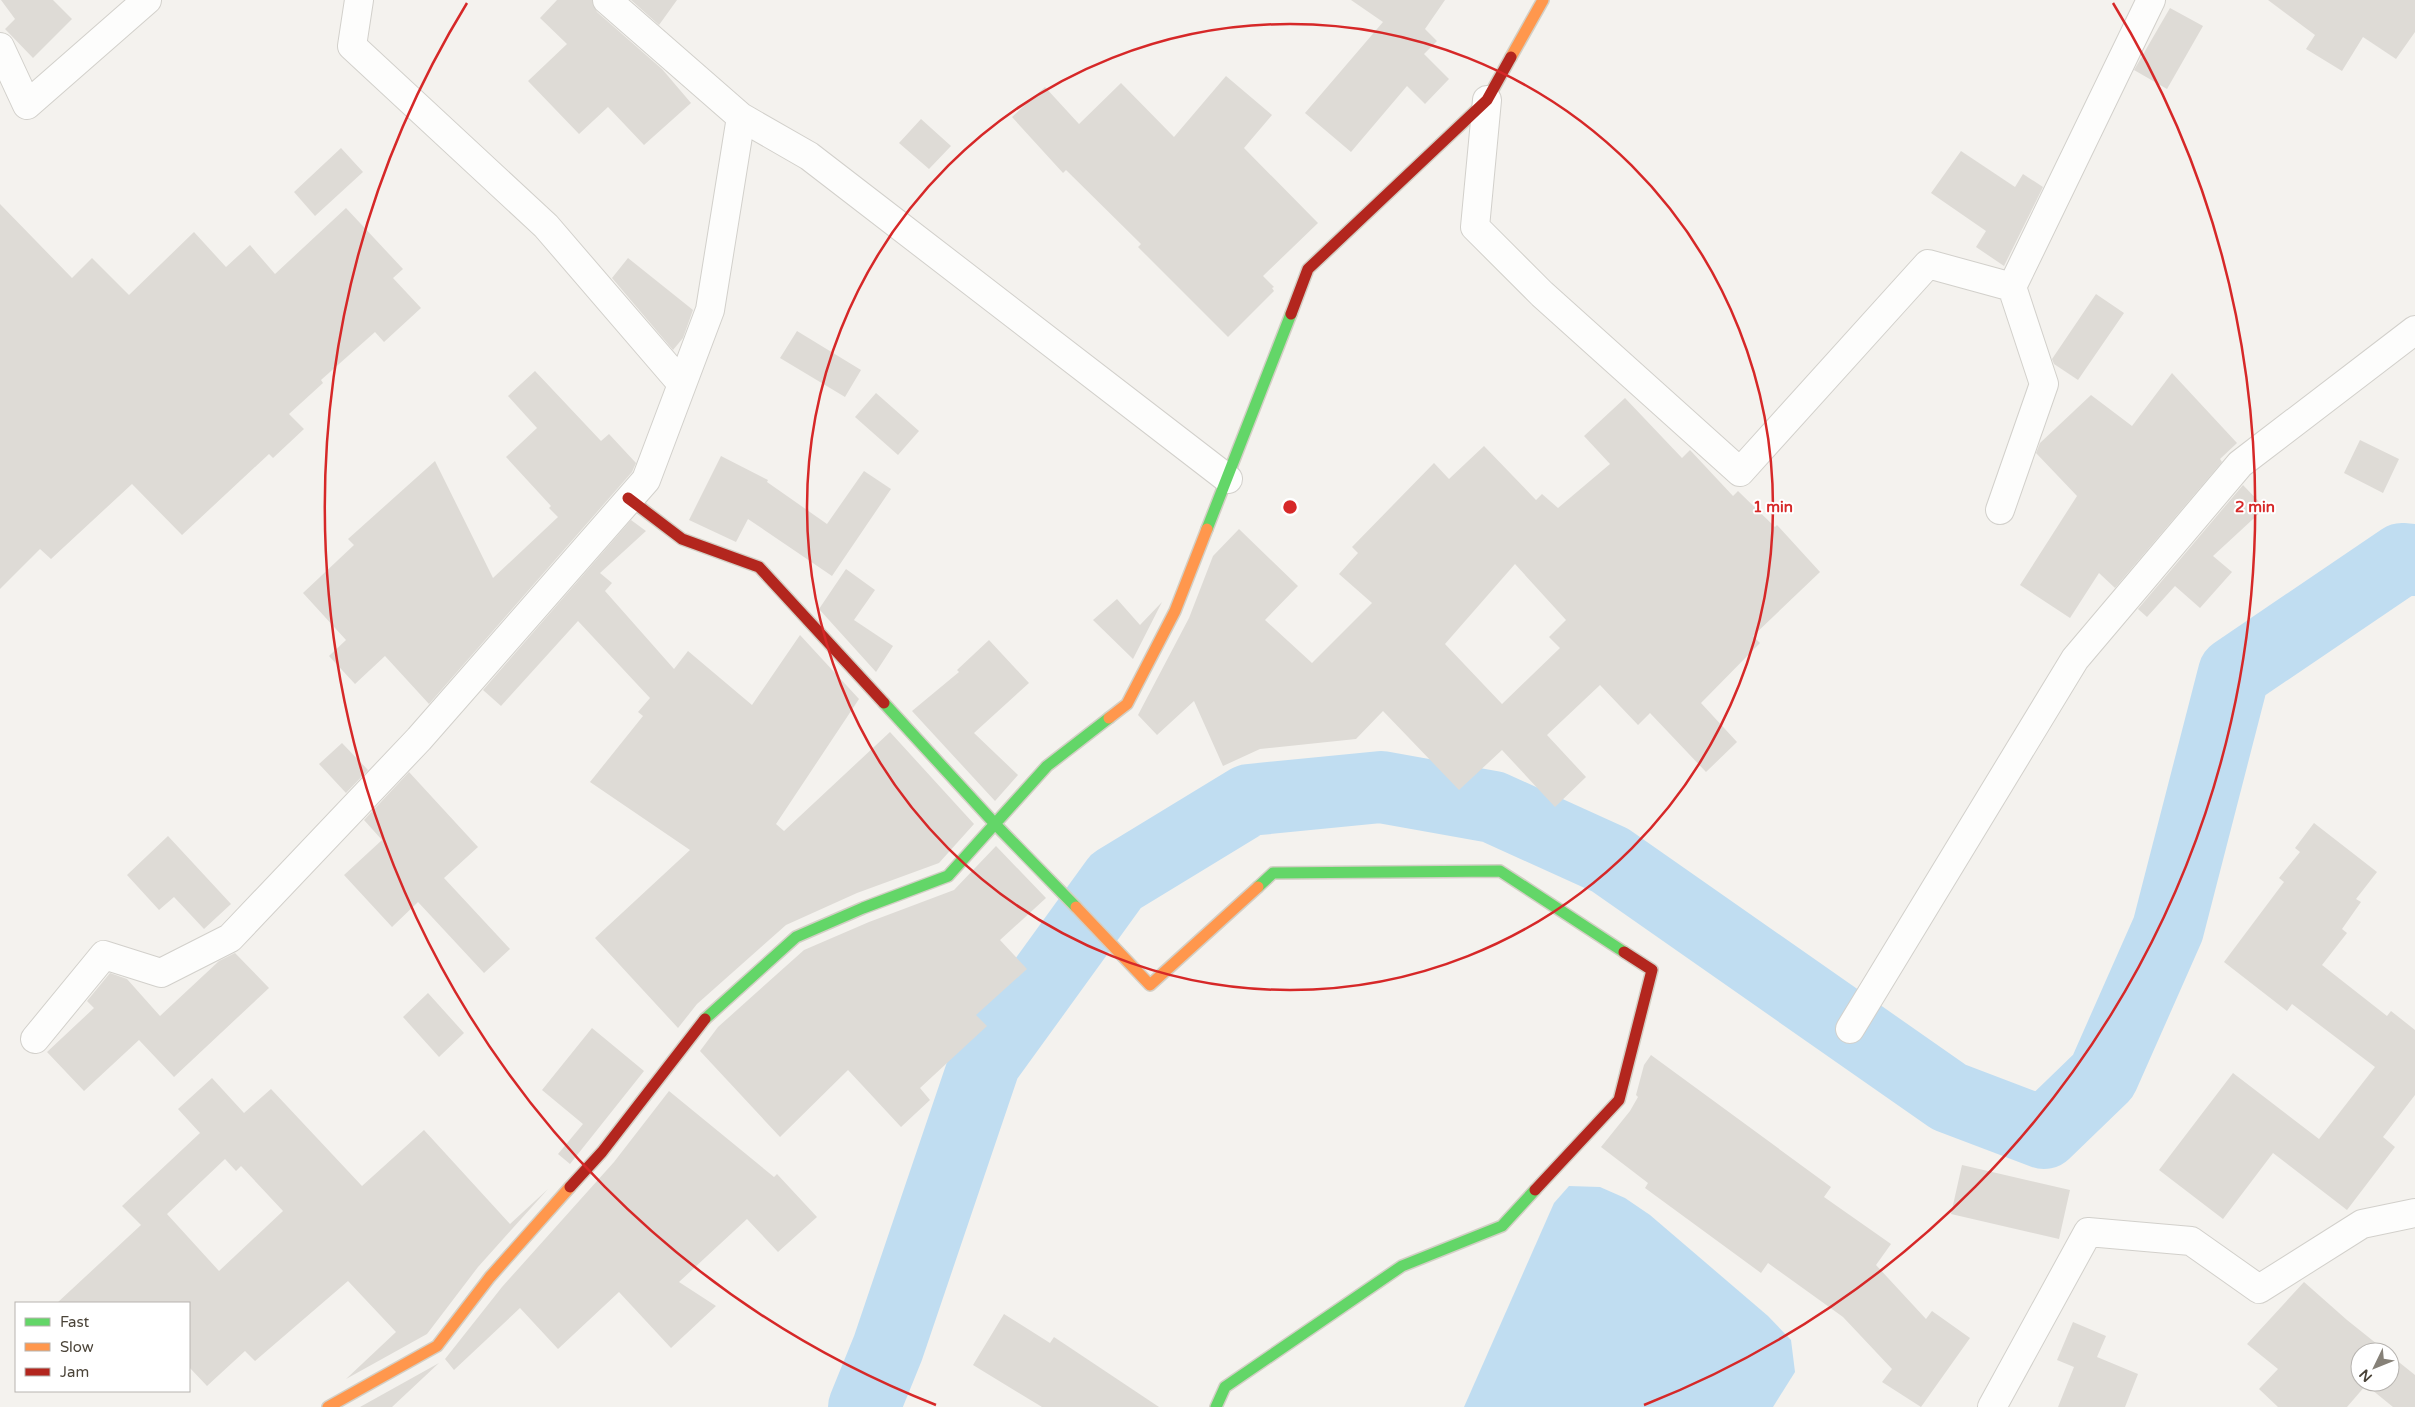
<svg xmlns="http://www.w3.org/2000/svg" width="2415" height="1407" font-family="'Varela Round',sans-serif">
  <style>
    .water { fill: #c0ddf1 }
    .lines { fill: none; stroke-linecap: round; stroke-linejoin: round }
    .river { stroke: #c0ddf1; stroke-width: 72 }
    .building { fill: #dedbd6; fill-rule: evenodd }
    .street-casing { stroke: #d2d0cb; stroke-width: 30 }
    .fast-casing { stroke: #d3cfc5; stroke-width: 14 }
    .slow-casing { stroke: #d3cfc5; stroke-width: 14 }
    .jam-casing { stroke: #d3cfc5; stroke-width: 14 }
    .street { stroke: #fdfdfc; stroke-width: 28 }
    .fast { stroke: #63d668; stroke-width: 11 }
    .slow { stroke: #ff974d; stroke-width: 11 }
    .jam { stroke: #b3261e; stroke-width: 11 }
    .ring { fill: none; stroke: #d62828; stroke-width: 2.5 }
    .centre { fill: #d62828; stroke: #fff; stroke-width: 2.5 }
    .ring-label { font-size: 15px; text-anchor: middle; font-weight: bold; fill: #d62828; stroke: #fff; stroke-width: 4; stroke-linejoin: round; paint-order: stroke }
  </style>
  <rect width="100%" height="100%" fill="#f4f2ee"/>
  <!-- water -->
  <path class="water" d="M 1569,1186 L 1600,1187 L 1625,1198 L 1650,1215 L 1768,1316 L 1791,1340 L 1795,1372 L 1773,1407 L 1464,1407 L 1554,1203 Z"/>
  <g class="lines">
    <!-- river -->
    <path class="river" d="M 864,1407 L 888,1348 L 985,1062 L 1116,881 L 1249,800 L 1381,787 L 1493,807 L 1610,860 L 1949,1097 L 2044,1133 L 2103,1076 L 2168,929 L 2234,673 L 2402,559 L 2415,560"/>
  </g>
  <!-- building -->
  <path class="building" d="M 1,0 L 53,0 L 72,19 L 33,58 L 5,29 L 15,19 Z
    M 557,0 L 592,0 L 597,12 L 662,69 L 691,103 L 644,145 L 608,107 L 579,134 L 528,81 L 567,44 L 540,18 Z
    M 631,0 L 677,0 L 659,25 Z
    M 1351,0 L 1445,0 L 1425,29 L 1437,41 L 1424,54 L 1449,79 L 1425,104 L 1407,86 L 1351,152 L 1305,113 L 1383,22 Z
    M 2268,0 L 2415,0 L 2415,32 L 2396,59 L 2363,37 L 2342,71 L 2306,49 L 2315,35 Z
    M 2170,8 L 2203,26 L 2167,89 L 2134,70 Z
    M 1226,76 L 1272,115 L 1244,148 L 1318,223 L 1263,276 L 1274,287 L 1272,288 L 1274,291 L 1228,337 L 1138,247 L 1141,244 L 1066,170 L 1063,173 L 1012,117 L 1045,87 L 1079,124 L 1121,83 L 1174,137 Z
    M 921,119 L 951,146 L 929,169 L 899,143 Z
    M 341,148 L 363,172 L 315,216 L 294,192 Z
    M 1961,151 L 2015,187 L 2023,174 L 2043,187 L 2004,266 L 1976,247 L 1986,231 L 1931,193 Z
    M 0,204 L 72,278 L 92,258 L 129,295 L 194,232 L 226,267 L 250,245 L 275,274 L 346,208 L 403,269 L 393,278 L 421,308 L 384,342 L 375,332 L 321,380 L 323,383 L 289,414 L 304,429 L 273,458 L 269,454 L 182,535 L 132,484 L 51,559 L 40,549 L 0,589 Z
    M 628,258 L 693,310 L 683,338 L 673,350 L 612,278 Z
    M 2096,294 L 2124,313 L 2078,380 L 2054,364 L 2052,359 Z
    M 797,331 L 861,370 L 845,397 L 780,358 Z
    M 535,371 L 601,441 L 609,434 L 636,463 L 632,472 L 429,704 L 385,656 L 355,684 L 329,656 L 346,640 L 303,593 L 354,545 L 348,539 L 435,461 L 493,578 L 558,517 L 549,508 L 551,506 L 506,457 L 537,428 L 508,396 Z
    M 2172,373 L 2237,443 L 2220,459 L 2222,462 L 2115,588 L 2099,573 L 2070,618 L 2020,585 L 2077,496 L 2036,453 L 2040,443 L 2091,395 L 2132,426 Z
    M 876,393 L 919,431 L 898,455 L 855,417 Z
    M 1625,398 L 1682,458 L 1690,450 L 1733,496 L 1738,491 L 1775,527 L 1777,525 L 1820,572 L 1753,636 L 1760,643 L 1701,703 L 1737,742 L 1706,772 L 1650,713 L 1638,725 L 1600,685 L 1547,735 L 1586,777 L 1555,807 L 1502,750 L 1459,790 L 1383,711 L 1356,739 L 1260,749 L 1223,766 L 1194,701 L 1157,735 L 1138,715 L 1189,618 L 1213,556 L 1239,529 L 1298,586 L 1265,620 L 1312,663 L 1372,603 L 1339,574 L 1358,553 L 1352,547 L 1434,463 L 1449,479 L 1484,446 L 1536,500 L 1542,494 L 1558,508 L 1610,464 L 1584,436 ZM 1515,564 L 1566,620 L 1549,637 L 1560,648 L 1502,704 L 1445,644 Z
    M 2360,440 L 2399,459 L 2383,493 L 2344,473 Z
    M 721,456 L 768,480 L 767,482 L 827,524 L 864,471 L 891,489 L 832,576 L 748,519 L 736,542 L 689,520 Z
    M 2243,485 L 2265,508 L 2213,556 L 2232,572 L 2200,608 L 2175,586 L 2147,617 L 2138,609 Z
    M 631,520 L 646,531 L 600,573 L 612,583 L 605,591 L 674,669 L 688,651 L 752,705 L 800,635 L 859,699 L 776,824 L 784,831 L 890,732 L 974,824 L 939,863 L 857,893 L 786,925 L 697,1004 L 678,1028 L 595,938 L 690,850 L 590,782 L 643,716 L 638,712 L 650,698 L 578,621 L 501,706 L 483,690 Z
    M 846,569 L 875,590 L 854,620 L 893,646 L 876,672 L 819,609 Z
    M 1117,599 L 1140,625 L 1162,602 L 1133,659 L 1093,620 Z
    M 989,640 L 1029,683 L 974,733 L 1018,775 L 995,801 L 912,711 L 959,672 L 957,670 Z
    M 342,743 L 368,770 L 346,793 L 319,764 Z
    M 409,772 L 478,847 L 444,878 L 510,949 L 484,973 L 418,902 L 392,927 L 344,875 L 382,840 L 364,820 Z
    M 2314,823 L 2377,872 L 2356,899 L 2361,902 L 2342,929 L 2347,933 L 2322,965 L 2387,1016 L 2391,1011 L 2415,1030 L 2415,1095 L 2383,1137 L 2395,1147 L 2347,1210 L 2273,1153 L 2223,1219 L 2159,1170 L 2233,1073 L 2319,1139 L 2375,1067 L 2292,1004 L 2287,1011 L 2224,962 L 2284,882 L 2279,878 L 2300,852 L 2295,848 Z
    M 168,836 L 231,904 L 204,929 L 174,897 L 159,910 L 127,875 Z
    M 996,846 L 1046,898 L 1000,940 L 1027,969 L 976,1015 L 987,1026 L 920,1088 L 930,1100 L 901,1127 L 848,1070 L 780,1137 L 700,1051 L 718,1027 L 804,950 L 869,922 L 954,890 Z
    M 235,953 L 269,988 L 174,1077 L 139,1040 L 84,1091 L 47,1052 L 94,1008 L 87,1001 L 110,973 L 127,979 L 160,1016 L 219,961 Z
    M 428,993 L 464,1033 L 439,1057 L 403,1017 Z
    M 592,1028 L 644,1071 L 570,1164 L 558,1154 L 583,1124 L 542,1090 Z
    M 1651,1055 L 1831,1187 L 1824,1197 L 1891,1244 L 1876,1265 L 1926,1319 L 1932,1311 L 1970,1338 L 1921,1407 L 1882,1382 L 1892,1369 L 1843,1317 L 1768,1263 L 1761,1273 L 1645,1188 L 1648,1183 L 1601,1147 L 1630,1111 L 1638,1097 L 1636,1095 L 1644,1065 Z
    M 212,1078 L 244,1113 L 271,1089 L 362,1186 L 424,1130 L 510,1224 L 548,1189 L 478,1267 L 427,1334 L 346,1379 L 396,1332 L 348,1281 L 255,1361 L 245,1351 L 207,1386 L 189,1367 L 189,1303 L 57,1303 L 141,1225 L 122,1206 L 200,1133 L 178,1109 ZM 225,1159 L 236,1171 L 241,1166 L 283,1211 L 219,1271 L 167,1214 Z
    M 669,1091 L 774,1177 L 777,1174 L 817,1217 L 778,1252 L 747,1219 L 679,1282 L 716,1306 L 671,1348 L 619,1292 L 558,1349 L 520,1308 L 454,1370 L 445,1359 L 502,1287 L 614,1162 Z
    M 1962,1165 L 2070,1190 L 2059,1239 L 1951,1214 Z
    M 2304,1282 L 2347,1320 L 2387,1352 L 2360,1352 L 2360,1382 L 2390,1382 L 2390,1355 L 2415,1375 L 2415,1407 L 2393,1407 L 2366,1385 L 2347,1407 L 2278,1407 L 2259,1389 L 2278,1369 L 2247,1344 Z
    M 1004,1314 L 1050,1343 L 1054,1337 L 1159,1407 L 1042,1407 L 973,1365 Z
    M 2073,1322 L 2106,1336 L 2097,1357 L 2138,1374 L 2125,1407 L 2058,1407 L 2074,1367 L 2057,1360 Z
    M 439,1363 L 392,1407 L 360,1407 Z"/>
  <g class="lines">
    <defs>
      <path id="street" d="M 359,0 L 352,46 L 546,226 L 682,384
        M 607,0 L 741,117 L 809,156 L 1228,479
        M 0,47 L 27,105 L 147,0
        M 1487,100 L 1475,227 L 1542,294 L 1740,472 L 1928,264 L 2012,287 L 2151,0
        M 2000,510 L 2044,384 L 2012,287
        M 1850,1029 L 2075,659 L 2240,464 L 2415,330
        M 35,1039 L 104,955 L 161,973 L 230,938 L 419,739 L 646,480 L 710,310 L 741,117
        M 1992,1407 L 2088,1232 L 2191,1241 L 2259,1289 L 2362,1224 L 2415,1213"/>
      <path id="fast" d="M 1207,529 L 1291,314
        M 884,703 L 996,825 L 1076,907
        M 1258,887 L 1273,873 L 1500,871 L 1624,952
        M 705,1019 L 796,937 L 863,908 L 948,876 L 1047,766 L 1109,718
        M 1216,1407 L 1225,1387 L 1402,1266 L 1502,1226 L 1535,1190"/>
      <path id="slow" d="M 1511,57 L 1543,0
        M 1109,718 L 1127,704 L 1175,611 L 1207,529
        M 1076,907 L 1150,985 L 1258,887
        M 328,1407 L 437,1346 L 490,1277 L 570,1187"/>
      <path id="jam" d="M 1291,314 L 1308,269 L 1487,100 L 1511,57
        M 628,498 L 682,539 L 759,567 L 884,703
        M 570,1187 L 602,1152 L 705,1019
        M 1535,1190 L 1619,1100 L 1652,970 L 1624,952"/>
    </defs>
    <!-- street casing -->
    <use href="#street" class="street-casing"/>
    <!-- fast casing -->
    <use href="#fast" class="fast-casing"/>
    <!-- slow casing -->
    <use href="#slow" class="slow-casing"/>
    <!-- jam casing -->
    <use href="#jam" class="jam-casing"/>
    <!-- street -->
    <use href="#street" class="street"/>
    <!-- fast -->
    <use href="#fast" class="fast"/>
    <!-- slow -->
    <use href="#slow" class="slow"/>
    <!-- jam -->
    <use href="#jam" class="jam"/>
  </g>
  <!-- distance rings -->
  <g class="ring">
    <circle cx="1290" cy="507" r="483"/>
    <path d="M936 1405A965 965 0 0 1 467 3M2113 3A965 965 0 0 1 1644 1405"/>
  </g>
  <circle cx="1290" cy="507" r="8" class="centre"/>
  <g class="ring-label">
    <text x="1773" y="512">1 min</text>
    <text x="2255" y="512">2 min</text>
  </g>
  <!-- legend -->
  <rect x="15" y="1302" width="175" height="90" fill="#ffffff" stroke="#b7b4b0"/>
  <rect x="25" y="1318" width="25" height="8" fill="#63d668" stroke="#b7b4b0"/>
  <text x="60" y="1327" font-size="15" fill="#4b4439">Fast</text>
  <rect x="25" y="1343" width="25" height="8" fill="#ff974d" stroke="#b7b4b0"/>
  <text x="60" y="1352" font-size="15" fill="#4b4439">Slow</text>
  <rect x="25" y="1368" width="25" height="8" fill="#b3261e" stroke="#b7b4b0"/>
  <text x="60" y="1377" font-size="15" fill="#4b4439">Jam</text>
  <!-- north arrow -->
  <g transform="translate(2375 1367) rotate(227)"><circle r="24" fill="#ffffff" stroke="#b7b4b0"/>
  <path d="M0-4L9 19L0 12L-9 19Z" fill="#868178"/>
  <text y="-8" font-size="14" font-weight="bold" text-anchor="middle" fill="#4b4439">N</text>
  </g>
</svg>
